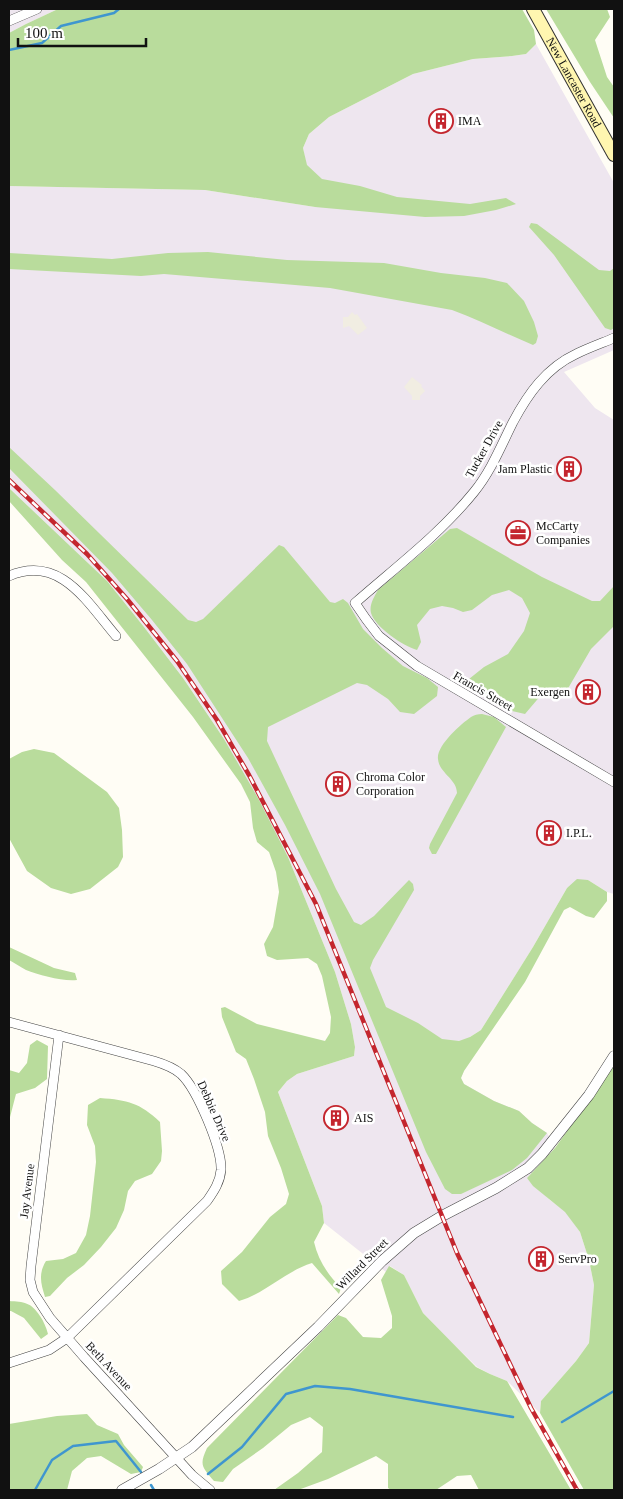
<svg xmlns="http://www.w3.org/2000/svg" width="623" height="1499" font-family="Georgia,serif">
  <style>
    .industrial { fill: #eee6ef }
    .forest { fill: #b9dc9c }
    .plaza { fill: #f1ede2 }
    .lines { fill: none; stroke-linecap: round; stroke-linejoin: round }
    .stream { stroke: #3f96cf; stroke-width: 2.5 }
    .minor-casing { stroke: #444; stroke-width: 10 }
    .tertiary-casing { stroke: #444; stroke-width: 11 }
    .secondary-casing { stroke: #333; stroke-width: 14 }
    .minor { stroke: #fff; stroke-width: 9 }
    .tertiary { stroke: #fff; stroke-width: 10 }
    .secondary { stroke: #fff6b0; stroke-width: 12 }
    .rail-casing { stroke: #c4262e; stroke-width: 4.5 }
    .rail { stroke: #fff; stroke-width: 2.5; stroke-dasharray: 8; stroke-linecap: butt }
    .labels { text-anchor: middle; stroke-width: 5; stroke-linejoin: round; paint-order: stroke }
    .street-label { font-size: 12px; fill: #111; stroke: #fff }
    .poi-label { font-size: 12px; fill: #111; stroke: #fff; text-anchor: start }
  </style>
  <rect width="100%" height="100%" fill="#fffdf5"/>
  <!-- industrial -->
  <path class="industrial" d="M 9,9 L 58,9 L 26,24 L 9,33 Z
    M 536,44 L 614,183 L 614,350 L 564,372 L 595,408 L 614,420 L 614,894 L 607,892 L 588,880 L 567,888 L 533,947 L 481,1030 L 470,1037 L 464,1071 L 461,1078 L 464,1084 L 494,1101 L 519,1111 L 532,1123 L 547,1133 L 555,1148 L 527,1178 L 550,1200 L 566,1212 L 580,1232 L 589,1260 L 594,1285 L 589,1343 L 576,1361 L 541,1401 L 540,1413 L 507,1381 L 490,1374 L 477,1367 L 446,1337 L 423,1313 L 404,1275 L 390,1266 L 386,1272 L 324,1223 L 322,1206 L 278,1092 L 287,1081 L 297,1074 L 354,1056 L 355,1047 L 351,1024 L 335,972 L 288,857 L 224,739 L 183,678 L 144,627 L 107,581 L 9,488 L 9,186 L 205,190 L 315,207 L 303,148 L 309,134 L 329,117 L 413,74 L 473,59 L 512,56 L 526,54 Z"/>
  <!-- forest -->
  <path class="forest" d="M 58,9 L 522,9 L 534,30 L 536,44 L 526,54 L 512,56 L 473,59 L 413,74 L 329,117 L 309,134 L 303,148 L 307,165 L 322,179 L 360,186 L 397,197 L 470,204 L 506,198 L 516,204 L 496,210 L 464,216 L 425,217 L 315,207 L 205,190 L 9,186 L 9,33 L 26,24 Z
    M 546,9 L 607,9 L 610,17 L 595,40 L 607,77 L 614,87 L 614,118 L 590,82 Z
    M 531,223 L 537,224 L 599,270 L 610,271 L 614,268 L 614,328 L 611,330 L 605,328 L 554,255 L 529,227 Z
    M 208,252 L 287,260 L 384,263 L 441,273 L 485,278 L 507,283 L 524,301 L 534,322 L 538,336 L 536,343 L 533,345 C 506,334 480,320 452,310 L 330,288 L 164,274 L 141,276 L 9,269 L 9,253 L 112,259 L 168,253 Z
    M 9,447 L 55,490 L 188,620 L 196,622 L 203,619 L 279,545 L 284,547 L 330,602 L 335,603 L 343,599 L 348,603 L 363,629 L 382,648 L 403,666 L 427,678 L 438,687 L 437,696 L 414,714 L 400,712 L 388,699 L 367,685 L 357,683 L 268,727 L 267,741 L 336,889 L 354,922 L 361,925 L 374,916 L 409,880 L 413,884 L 414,890 L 373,960 L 370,968 L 386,1007 L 418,1023 L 442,1039 L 459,1041 L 470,1037 L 481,1030 L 533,947 L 567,888 L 577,879 L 588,880 L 607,892 L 607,901 L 594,918 L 586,916 L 570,907 L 564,910 L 525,982 L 464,1071 L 461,1078 L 464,1084 L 494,1101 L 519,1111 L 532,1123 L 547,1133 L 527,1158 L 512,1170 L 461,1194 L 452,1194 L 445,1189 L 426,1152 L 320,894 L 285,825 L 248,758 L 187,664 L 152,620 L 112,573 L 9,468 Z
    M 9,488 L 107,581 L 144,627 L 183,678 L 224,739 L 258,798 L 288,857 L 335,972 L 351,1024 L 355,1047 L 354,1056 L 297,1074 L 287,1081 L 278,1092 L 322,1206 L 324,1223 L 314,1242 C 318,1260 328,1275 341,1288 L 339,1294 L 312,1263 C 286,1271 266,1293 239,1301 L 222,1284 L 221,1271 L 242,1252 L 270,1217 L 286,1204 L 289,1194 L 281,1168 L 268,1136 L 265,1112 L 254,1079 L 246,1059 L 236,1052 L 222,1017 L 221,1008 L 225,1007 L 257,1024 L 325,1041 L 330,1033 L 331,1017 L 322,976 L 317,964 L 308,958 L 277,960 L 267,956 L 264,944 L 273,927 L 279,892 L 276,872 L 269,852 L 257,842 L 253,828 L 250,802 L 241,784 L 193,717 L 86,582 L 62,560 L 9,501 Z
    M 457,528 L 542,577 L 592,601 L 600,601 L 614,586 L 614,626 L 591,649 L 563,697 L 553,693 L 542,694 L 525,714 L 512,711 L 472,687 L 469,679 L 484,667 L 508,654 L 524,631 L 530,613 L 522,598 L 509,590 L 492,595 L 472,610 L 463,612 L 453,608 L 442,606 L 430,609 L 417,625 L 421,642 L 417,650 C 403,646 375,627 371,613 C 369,605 374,597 378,590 L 450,529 Z
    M 482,714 L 494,717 L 506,727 L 436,854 L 432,854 L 429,848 L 430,844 L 457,793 C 457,779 439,773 438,759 C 436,746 461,724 471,717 C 474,715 478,714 482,714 Z
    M 34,749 L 54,753 L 107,792 L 119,808 L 122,830 L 123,857 L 118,867 L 90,889 L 71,894 L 51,888 L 27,871 L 9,838 L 9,759 L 22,752 Z
    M 9,947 L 54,968 L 75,973 L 77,980 C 64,982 39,975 26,970 C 20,967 15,963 9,960 Z
    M 37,1040 L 48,1046 L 47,1079 L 35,1088 L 16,1094 L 9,1121 L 9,1070 L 19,1073 L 27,1063 L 30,1045 Z
    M 614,1066 L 614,1490 L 584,1490 L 540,1413 L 541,1401 L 576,1361 L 589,1343 L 594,1285 L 589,1260 L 580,1232 L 565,1212 L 533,1186 L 527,1178 L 555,1148 Z
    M 100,1098 C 128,1100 140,1103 160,1122 L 162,1151 L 161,1161 L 152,1174 L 135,1181 L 128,1191 L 124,1210 L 116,1228 L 101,1247 L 84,1265 L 67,1278 L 50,1296 L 45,1297 C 41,1284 38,1274 46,1261 L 63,1259 L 76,1253 L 86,1235 L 90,1216 L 96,1162 L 95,1146 L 87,1125 L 88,1105 Z
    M 389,1266 L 404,1275 L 423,1313 L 476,1367 L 490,1374 L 507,1381 L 571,1490 L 479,1490 L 471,1475 L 457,1476 L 436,1490 L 391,1490 L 388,1488 L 388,1464 L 376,1456 L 328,1479 L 298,1490 L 274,1490 L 298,1473 L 322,1452 L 323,1427 L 310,1417 L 291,1425 L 263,1448 L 233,1469 L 223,1482 L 214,1481 C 202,1467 199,1465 207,1448 L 338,1315 L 346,1318 L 363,1337 L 381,1338 L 392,1328 L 392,1316 L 381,1280 Z
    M 9,1301 C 24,1302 31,1302 40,1316 C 44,1322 46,1327 48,1334 L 41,1339 L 24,1318 L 11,1311 L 9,1311 Z
    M 87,1414 L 97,1425 L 118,1434 L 124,1445 L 143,1467 L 141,1472 L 131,1474 L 101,1456 L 87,1458 L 72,1471 L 67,1490 L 9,1490 L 9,1424 L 57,1416 Z"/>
  <!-- plaza -->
  <path class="plaza" d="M 352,312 L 355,315 L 357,314 L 367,328 L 358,335 L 349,326 L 343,328 L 343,317 L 348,317 Z
    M 412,377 L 422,385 L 421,386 L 425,391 L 420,396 L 420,400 L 412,400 L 412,396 L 404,387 Z"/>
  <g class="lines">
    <!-- stream -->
    <path class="stream" d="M 9,50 L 42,43 L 61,26 L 114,13 L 119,9
      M 562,1422 L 614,1391
      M 208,1474 L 242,1447 L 286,1394 L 315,1386 L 350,1389 L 513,1417
      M 151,1485 L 154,1490
      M 35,1490 L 52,1460 L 73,1446 L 116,1441 L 141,1472"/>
    <defs>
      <path id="minor" d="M 9,21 L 37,9
        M 614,338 C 602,343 588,348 576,354 C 546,368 528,394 513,422 C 501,446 491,471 474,492 C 440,534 396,567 355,603 L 366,619 L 379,636 L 417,666 L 614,782
        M 9,576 C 60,554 87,602 116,636
        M 9,1022 L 154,1061 C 164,1064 173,1067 181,1074 C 197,1089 222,1148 221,1170 C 220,1182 214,1191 207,1201 L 67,1338 L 49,1350 L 9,1363
        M 59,1035 L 31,1266 L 30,1280 L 33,1292 L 50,1318 L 84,1357 L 192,1475 L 210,1490"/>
      <path id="tertiary" d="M 122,1490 L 159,1469 L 192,1447 L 318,1327 L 382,1261 L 414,1233 L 442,1216 L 496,1188 L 528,1168 L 542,1154 L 589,1095 L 614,1056"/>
      <g id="secondary">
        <path id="s1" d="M 533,9 L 614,155"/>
      </g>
    </defs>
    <!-- minor casing -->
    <use href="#minor" class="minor-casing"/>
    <!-- tertiary casing -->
    <use href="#tertiary" class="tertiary-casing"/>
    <!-- secondary casing -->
    <use href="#secondary" class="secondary-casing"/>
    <!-- minor -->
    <use href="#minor" class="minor"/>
    <!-- tertiary -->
    <use href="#tertiary" class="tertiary"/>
    <!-- secondary -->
    <use href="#secondary" class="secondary"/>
    <defs>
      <path id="rail" d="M 9,480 L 87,554 L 127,599 L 177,661 L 217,720 L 249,775 L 316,904 L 457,1253 L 531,1408 L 577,1490"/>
    </defs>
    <!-- rail casing -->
    <use href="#rail" class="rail-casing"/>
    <!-- rail -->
    <use href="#rail" class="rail"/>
  </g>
  <!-- icons -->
  <defs>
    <symbol id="building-ring" viewBox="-11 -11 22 22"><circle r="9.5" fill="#fff" stroke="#c4262e" stroke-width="1.5"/><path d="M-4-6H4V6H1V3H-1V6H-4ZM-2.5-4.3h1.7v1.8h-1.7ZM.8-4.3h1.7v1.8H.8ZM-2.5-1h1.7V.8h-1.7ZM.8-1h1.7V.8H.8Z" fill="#c4262e"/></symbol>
    <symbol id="office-ring" viewBox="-11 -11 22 22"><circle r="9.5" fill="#fff" stroke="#c4262e" stroke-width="1.5"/><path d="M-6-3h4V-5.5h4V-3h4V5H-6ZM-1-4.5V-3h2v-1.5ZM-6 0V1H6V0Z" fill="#c4262e"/></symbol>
  </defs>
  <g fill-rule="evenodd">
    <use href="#building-ring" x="427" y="107" width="28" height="28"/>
    <use href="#building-ring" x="555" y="455" width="28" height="28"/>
    <use href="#office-ring" x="504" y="519" width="28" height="28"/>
    <use href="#building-ring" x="574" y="678" width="28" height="28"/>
    <use href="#building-ring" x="324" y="770" width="28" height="28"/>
    <use href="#building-ring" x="535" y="819" width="28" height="28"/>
    <use href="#building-ring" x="322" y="1104" width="28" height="28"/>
    <use href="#building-ring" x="527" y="1245" width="28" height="28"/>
  </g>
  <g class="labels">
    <!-- street labels -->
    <g class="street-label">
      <text dy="4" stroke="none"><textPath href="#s1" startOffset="84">New Lancaster Road</textPath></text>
      <text transform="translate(484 449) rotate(-61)" y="4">Tucker Drive</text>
      <text transform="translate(483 691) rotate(30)" y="4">Francis Street</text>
      <text transform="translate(214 1111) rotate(66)" y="4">Debbie Drive</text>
      <text transform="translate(27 1191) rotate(-83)" y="4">Jay Avenue</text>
      <text transform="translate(362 1264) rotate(-45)" y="4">Willard Street</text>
      <text transform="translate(109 1366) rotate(47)" y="4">Beth Avenue</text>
    </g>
    <!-- poi labels -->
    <g class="poi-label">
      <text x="458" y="125">IMA</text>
      <text x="552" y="473" text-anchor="end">Jam Plastic</text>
      <text x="536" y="530">McCarty<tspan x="536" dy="14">Companies</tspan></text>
      <text x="570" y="696" text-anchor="end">Exergen</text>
      <text x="356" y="781">Chroma Color<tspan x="356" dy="14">Corporation</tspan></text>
      <text x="566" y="837">I.P.L.</text>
      <text x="354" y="1122">AIS</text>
      <text x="558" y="1263">ServPro</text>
    </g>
  </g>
  <!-- border -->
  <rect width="623" height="1499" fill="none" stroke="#111111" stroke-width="20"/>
  <!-- scale -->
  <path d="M18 38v8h128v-8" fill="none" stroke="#111111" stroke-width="2.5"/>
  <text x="25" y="38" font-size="15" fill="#111111" stroke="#ffffff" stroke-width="4" paint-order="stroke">100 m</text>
</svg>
